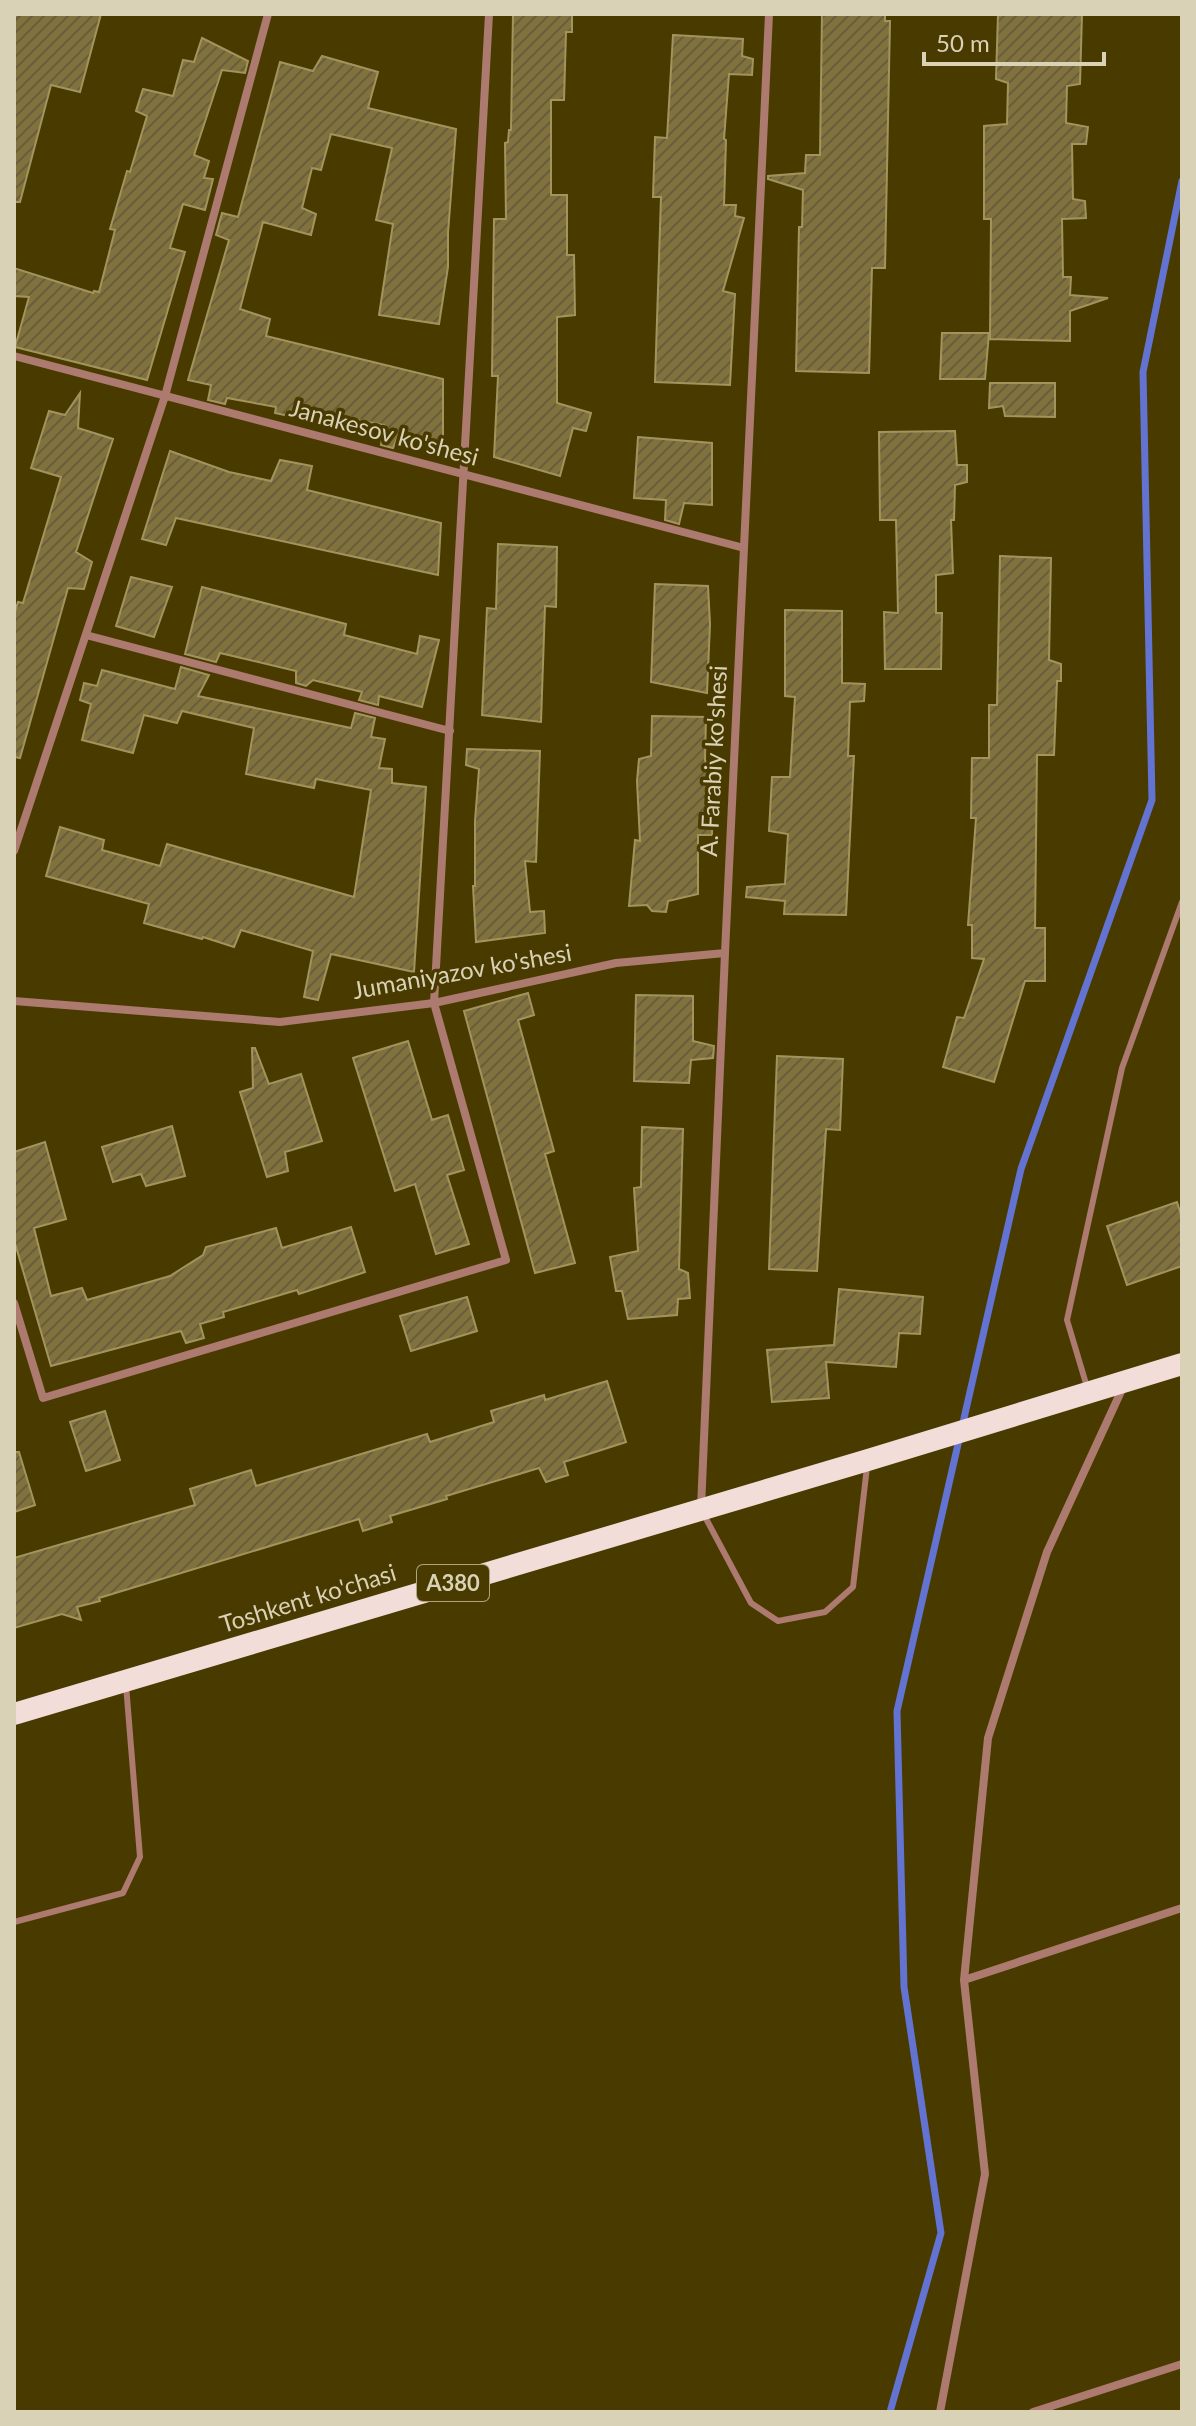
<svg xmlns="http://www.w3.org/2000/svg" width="1196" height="2426" font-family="Lato,sans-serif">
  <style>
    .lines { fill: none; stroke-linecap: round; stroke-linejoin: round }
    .stream { stroke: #6373d2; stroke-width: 7 }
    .building { fill: url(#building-hatch); stroke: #a3945e; stroke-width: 2 }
    .service { stroke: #ac7a6e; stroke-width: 6 }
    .minor { stroke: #ac7a6e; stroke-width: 8 }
    .trunk { stroke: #f2ddd8; stroke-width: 22 }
    .labels { text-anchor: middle; stroke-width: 7; stroke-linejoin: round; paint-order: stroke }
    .shield { fill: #493a00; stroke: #aea480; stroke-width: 2 }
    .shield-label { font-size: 22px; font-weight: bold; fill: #d9d2b7 }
    .street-label { font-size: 24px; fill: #d9d2b7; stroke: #493a00 }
  </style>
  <defs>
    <pattern id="building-hatch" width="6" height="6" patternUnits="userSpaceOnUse" patternTransform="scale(2)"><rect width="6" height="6" fill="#81723d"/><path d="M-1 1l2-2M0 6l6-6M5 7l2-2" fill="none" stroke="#675e3b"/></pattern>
  </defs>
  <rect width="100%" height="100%" fill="#493a00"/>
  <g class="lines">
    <!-- stream -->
    <path class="stream" d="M 890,2412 L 941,2233 L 904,1987 L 897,1711 L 1021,1169 L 1152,800 L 1143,372 L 1182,181"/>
  </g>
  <!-- building -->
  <path class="building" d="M 14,14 L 101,14 L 80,92 L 51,85 L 20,202 L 14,202 Z
    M 513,14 L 572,14 L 572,32 L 566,32 L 564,100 L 551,100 L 551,195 L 567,195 L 567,255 L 574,255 L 575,315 L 557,317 L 557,403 L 591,413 L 586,431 L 573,428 L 560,476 L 494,457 L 498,376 L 492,376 L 494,219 L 506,219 L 505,143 L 508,142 L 509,130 L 511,130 Z
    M 822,14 L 885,14 L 885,21 L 890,21 L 885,268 L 872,268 L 869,373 L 796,371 L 799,227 L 802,227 L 803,190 L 768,179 L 768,176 L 805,173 L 806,155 L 820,155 Z
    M 998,14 L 1082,14 L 1080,84 L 1067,86 L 1066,123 L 1088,127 L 1086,144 L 1072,144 L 1073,199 L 1085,201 L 1086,218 L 1062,219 L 1063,277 L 1071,277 L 1070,295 L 1108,298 L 1070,311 L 1070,341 L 990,339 L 991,219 L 984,219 L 984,126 L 1007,124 L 1008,83 L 996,79 Z
    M 673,35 L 743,39 L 742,56 L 753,59 L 752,75 L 729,74 L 724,139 L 726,140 L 724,205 L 736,205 L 735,216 L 744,218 L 723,291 L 735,294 L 730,385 L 655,382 L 661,197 L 653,197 L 655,137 L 667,138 Z
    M 202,38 L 248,61 L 245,73 L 222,70 L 194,155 L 209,161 L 204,178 L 213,179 L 205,210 L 183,204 L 170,248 L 185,252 L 147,380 L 15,347 L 29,297 L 14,296 L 14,268 L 93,293 L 94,291 L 99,292 L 115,230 L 110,229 L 127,171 L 130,172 L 147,116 L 136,111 L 143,89 L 173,96 L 183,60 L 194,62 Z
    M 322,56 L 378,72 L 368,108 L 456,129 L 448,233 L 448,267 L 439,324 L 379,315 L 393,224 L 376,220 L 392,148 L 331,134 L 321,170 L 312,168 L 302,208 L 316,214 L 311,235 L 263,222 L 240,309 L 270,319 L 266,336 L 443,379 L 443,444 L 399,434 L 393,448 L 381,445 L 384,425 L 327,414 L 322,423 L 275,413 L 276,407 L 227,398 L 225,404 L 208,400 L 211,385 L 188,380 L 229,240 L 216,235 L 222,213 L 238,217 L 280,62 L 313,71 Z
    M 942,333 L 989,333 L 985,379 L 940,379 Z
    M 990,383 L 1055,383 L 1055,417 L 1005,416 L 1003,406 L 989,408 Z
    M 80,393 L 78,428 L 113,439 L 76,552 L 92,562 L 84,589 L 68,588 L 20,758 L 14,757 L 14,615 L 18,602 L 23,603 L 61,477 L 31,468 L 49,411 L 65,415 Z
    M 955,431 L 957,465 L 967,465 L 967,482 L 955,485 L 954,520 L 951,520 L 953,573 L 936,575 L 936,613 L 942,613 L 941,669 L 885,669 L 884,612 L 898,613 L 896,520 L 880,520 L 879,432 Z
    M 638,437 L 712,443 L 712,505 L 684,503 L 679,524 L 665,520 L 666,500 L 634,498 Z
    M 170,451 L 229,472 L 271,481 L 280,460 L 312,466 L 307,490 L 441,523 L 438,575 L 176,518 L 166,545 L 142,539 Z
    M 498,544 L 557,547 L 556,607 L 545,606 L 541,722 L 482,715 L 487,608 L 496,609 Z
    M 1000,556 L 1051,558 L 1049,660 L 1061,664 L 1061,681 L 1057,681 L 1054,755 L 1037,755 L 1035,928 L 1045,928 L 1045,981 L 1025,981 L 994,1082 L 943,1067 L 957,1017 L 964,1018 L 984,959 L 972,958 L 972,925 L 968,925 L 976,818 L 971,818 L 972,758 L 989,758 L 989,705 L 997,705 Z
    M 131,577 L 172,587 L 154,637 L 116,626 Z
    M 655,584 L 708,586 L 710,624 L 707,693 L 651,682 Z
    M 202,587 L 346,624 L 344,635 L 417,654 L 420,636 L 439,640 L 422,707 L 379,696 L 378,705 L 359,700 L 362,692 L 313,680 L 306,686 L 296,683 L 296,671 L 220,653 L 216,662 L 185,654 Z
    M 785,610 L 842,611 L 842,683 L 865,684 L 864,701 L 850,702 L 848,756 L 854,756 L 846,915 L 784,914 L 785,901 L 746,897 L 747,887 L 785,884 L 788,834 L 769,831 L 772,777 L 790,777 L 795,697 L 785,696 Z
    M 181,667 L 209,675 L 198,696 L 351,728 L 355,713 L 375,718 L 371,737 L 385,739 L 379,768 L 392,769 L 392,783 L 426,787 L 414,972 L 331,954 L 318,1000 L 304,997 L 313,951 L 241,930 L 234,947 L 203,937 L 202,939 L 144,923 L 149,904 L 46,876 L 60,827 L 104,840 L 102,850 L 160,866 L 167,844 L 354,897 L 371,790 L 316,779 L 314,788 L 246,774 L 254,728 L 182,711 L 177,723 L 144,715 L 133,753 L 82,740 L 91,704 L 80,700 L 84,683 L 97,686 L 102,670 L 175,689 Z
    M 652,716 L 706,717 L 705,760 L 722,802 L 712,805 L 712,835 L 698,835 L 698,894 L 668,901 L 666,912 L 652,911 L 647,905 L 629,906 L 635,840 L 640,841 L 637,781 L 639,759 L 651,756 Z
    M 467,749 L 540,751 L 536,862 L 525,861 L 530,912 L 544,911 L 545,933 L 476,942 L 473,886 L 475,886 L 475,821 L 479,769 L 466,765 Z
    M 528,993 L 534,1015 L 518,1020 L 554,1151 L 545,1154 L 575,1263 L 535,1273 L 464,1011 Z
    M 636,995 L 693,996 L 693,1041 L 714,1046 L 713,1058 L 691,1060 L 689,1083 L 634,1081 Z
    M 408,1041 L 432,1120 L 448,1115 L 464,1170 L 447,1175 L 469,1244 L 436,1254 L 415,1184 L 395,1191 L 353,1058 Z
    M 252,1048 L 255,1048 L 269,1084 L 301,1074 L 322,1141 L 285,1152 L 288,1171 L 267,1177 L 240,1092 L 253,1088 Z
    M 777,1056 L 843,1059 L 840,1130 L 826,1129 L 817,1271 L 769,1269 Z
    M 172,1126 L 185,1176 L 146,1186 L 141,1174 L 113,1182 L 102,1147 Z
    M 642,1127 L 683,1129 L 679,1269 L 688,1273 L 690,1298 L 678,1299 L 677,1315 L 628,1319 L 622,1291 L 616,1291 L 610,1257 L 638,1251 L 634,1188 L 641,1187 Z
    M 45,1142 L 66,1219 L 34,1228 L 51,1296 L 82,1288 L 87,1300 L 170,1276 L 203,1255 L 206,1247 L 276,1228 L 282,1248 L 351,1227 L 365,1272 L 299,1294 L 297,1290 L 223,1312 L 224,1317 L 200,1324 L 204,1338 L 186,1343 L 181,1331 L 51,1366 L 14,1240 L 14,1152 Z
    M 1177,1202 L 1182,1218 L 1182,1266 L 1127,1285 L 1107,1226 Z
    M 839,1289 L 923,1297 L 920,1334 L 899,1333 L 896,1367 L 826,1362 L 829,1398 L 772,1402 L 767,1350 L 834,1345 Z
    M 467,1297 L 477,1331 L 411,1351 L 400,1316 Z
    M 607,1381 L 626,1442 L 564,1462 L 568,1475 L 546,1482 L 539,1468 L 446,1496 L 447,1499 L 390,1516 L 392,1522 L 363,1531 L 359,1519 L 99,1598 L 100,1601 L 77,1607 L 81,1620 L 62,1614 L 14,1628 L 14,1558 L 195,1505 L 190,1489 L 251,1470 L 256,1486 L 427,1434 L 430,1442 L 494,1422 L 491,1411 L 544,1395 L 545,1400 Z
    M 105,1411 L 120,1460 L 86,1471 L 70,1422 Z
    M 14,1452 L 19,1452 L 35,1505 L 14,1512 Z"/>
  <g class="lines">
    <!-- service -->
    <path class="service" d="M 1087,1387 L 1067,1320 L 1122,1068 L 1182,902
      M 703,1513 L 751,1603 L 778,1621 L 825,1612 L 853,1587 L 867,1467
      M 14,1922 L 123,1893 L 140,1857 L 126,1685"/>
    <!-- minor -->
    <path class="minor" d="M 14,356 L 744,548
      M 86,635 L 450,731
      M 14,851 L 165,396 L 268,14
      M 14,1001 L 280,1022 L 434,1003 L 616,963 L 725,953
      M 14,1303 L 43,1398 L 506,1260 L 434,1003 L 489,14
      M 701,1508 L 725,953 L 769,14
      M 964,1980 L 1182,1908
      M 940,2412 L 985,2174 L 964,1980 L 988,1738 L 1047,1552 L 1124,1385
      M 1033,2412 L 1182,2364"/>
    <!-- trunk -->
    <path class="trunk" d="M 14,1714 L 868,1460 L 1182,1364"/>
  </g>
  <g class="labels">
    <!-- shield labels -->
    <rect class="shield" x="417" y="1565" width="72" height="36" rx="6"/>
    <g class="shield-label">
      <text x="453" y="1591">A380</text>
    </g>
    <!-- street labels -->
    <g class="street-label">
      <text transform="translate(384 433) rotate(15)" y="8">Janakesov ko'shesi</text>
      <text transform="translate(714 761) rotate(-87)" y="8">A. Farabiy ko'shesi</text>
      <text transform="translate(462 972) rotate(-10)" y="8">Jumaniyazov ko'shesi</text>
      <text transform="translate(308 1599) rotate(-17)" y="8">Toshkent ko'chasi</text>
    </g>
  </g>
  <!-- border -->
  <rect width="1196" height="2426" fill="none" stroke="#d9d2b7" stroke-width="32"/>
  <!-- scale -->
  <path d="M924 52v12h180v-12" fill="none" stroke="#d9d2b7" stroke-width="4"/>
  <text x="936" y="52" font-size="24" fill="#d9d2b7" stroke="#493a00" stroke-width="6" paint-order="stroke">50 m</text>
</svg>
